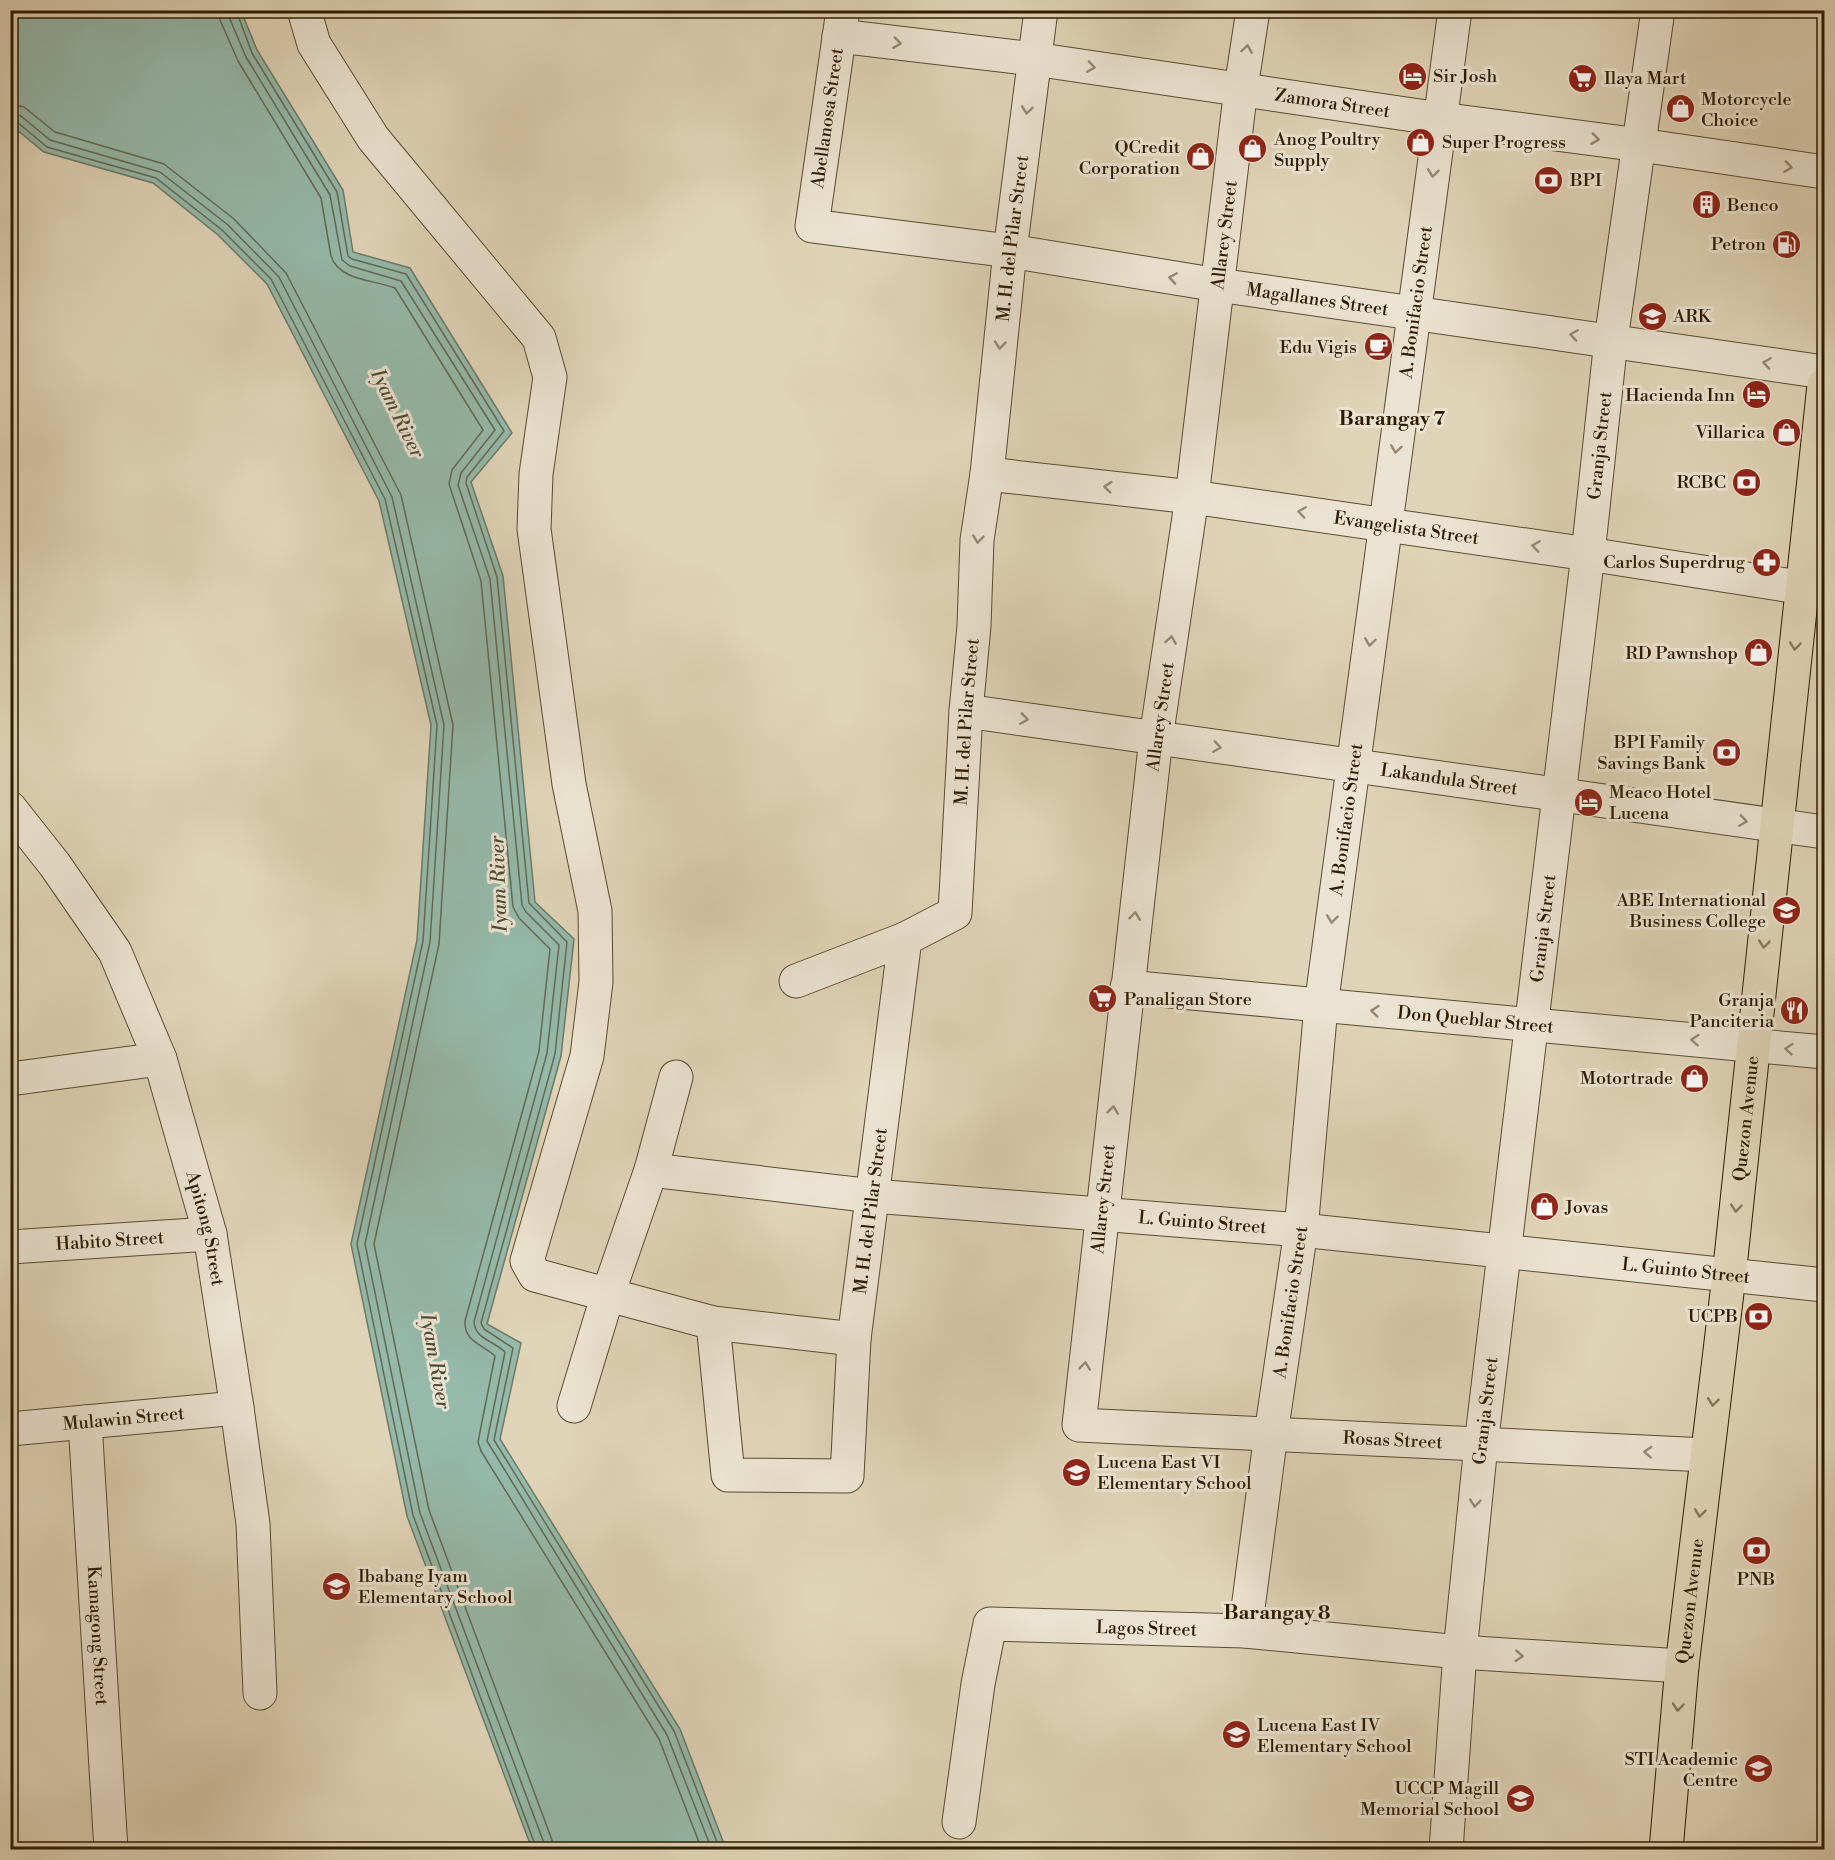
<svg xmlns="http://www.w3.org/2000/svg" width="1835" height="1860" font-family="'Libre Bodoni',serif">
  <style>
    .water { fill: #95b9aa; stroke: #6c7a67; stroke-width: 1.5 }
    .lines { fill: none; stroke-linecap: round; stroke-linejoin: round }
    .shore { stroke: #626a56; stroke-width: 1.5 }
    .minor-casing { stroke: #5a4a30; stroke-width: 35 }
    .major-casing { stroke: #2e1c02; stroke-width: 35 }
    .minor { stroke: #ebe3d1; stroke-width: 33 }
    .major { stroke: #e0d4b8; stroke-width: 33 }
    .oneway { stroke: #968974 }
    .oneway2 { stroke: #87785d }
    .labels { text-anchor: middle; stroke-width: 6; stroke-linejoin: round; paint-order: stroke }
    .poi-label { font-size: 18px; fill: #2e1c02; stroke: #ebe3d1; text-anchor: end }
    .street-label { font-size: 18px; fill: #2e1c02; stroke: #ebe3d1 }
    .water-label { font-size: 20px; font-style: italic; fill: #4d4b34; stroke: #ebe3d1 }
    .neighbourhood-label { font-size: 20px; font-weight: bold; fill: #2e1c02; stroke: #ebe3d1 }
  </style>
  <rect width="100%" height="100%" fill="#e0d4b8"/>
  <filter id="stains"><feTurbulence type="fractalNoise" baseFrequency=".00333" numOctaves="4"/><feColorMatrix values="0 0 0 0 .2 0 0 0 0 .09 0 0 0 0 .02 0 0 0 .5 -.17"/></filter>
  <radialGradient id="worn" r=".72"><stop offset=".6" stop-color="#630" stop-opacity="0"/><stop offset="1" stop-color="#630" stop-opacity=".3"/></radialGradient>
  <!-- water -->
  <path class="water" d="M 10,11 L 241,11 L 257,50 L 343,190 L 353,252 L 410,268 L 512,433 L 471,482 L 503,576 L 535,902 L 574,939 L 561,1056 L 487,1324 L 521,1343 L 500,1439 L 680,1729 L 726,1849 L 532,1849 L 407,1516 L 351,1244 L 417,940 L 431,725 L 379,501 L 267,284 L 218,235 L 153,183 L 44,152 L 11,125 Z"/>
  <g class="lines">
    <!-- shore -->
    <path class="shore" d="M 219,10 L 220,20 L 238,61 L 321,198 L 331,256 C 339,281 375,280 395,288 L 483,430 L 452,470 L 449,484 L 481,581 L 513,907 L 519,918 L 550,949 L 539,1051 L 465,1321 C 464,1342 482,1344 495,1356 L 478,1442 L 481,1451 L 659,1739 L 702,1850
      M 228,10 L 229,17 L 246,57 L 330,195 L 342,260 L 350,266 L 401,281 L 495,430 L 461,473 L 458,485 L 490,579 L 522,905 L 526,912 L 559,945 L 547,1053 L 474,1322 C 475,1339 494,1341 505,1352 L 487,1441 L 667,1735 L 712,1850
      M 236,10 L 252,53 L 337,192 L 348,256 L 352,259 L 406,274 L 504,431 L 467,477 L 466,483 L 497,577 L 529,903 L 567,942 L 555,1054 L 481,1323 L 484,1329 L 513,1348 L 494,1440 L 674,1731 L 720,1850
      M 10,104 L 24,107 L 55,132 L 164,164 L 234,219 L 286,273 L 401,495 L 453,725 L 439,944 L 374,1244 L 429,1510 L 552,1840 L 553,1850
      M 10,113 L 21,116 L 50,140 L 160,172 L 228,225 L 279,277 L 392,497 L 444,725 L 430,942 L 365,1244 L 420,1513 L 544,1843 L 544,1850
      M 10,121 L 17,122 L 47,147 L 156,178 L 222,230 L 271,279 L 385,499 L 437,725 L 423,941 L 357,1244 L 413,1515 L 537,1850"/>
    <defs>
      <g id="minor">
        <path d="M 304,10 L 314,44 L 373,138 L 539,338 L 550,377 L 536,474 L 534,529 L 569,784 L 595,911 L 596,982 L 587,1056 L 527,1261 L 535,1275 L 713,1323 L 854,1339"/>
        <path id="s1" d="M 843,10 L 812,226 L 1010,251 L 1218,285 L 1824,372"/>
        <path id="s2" d="M 1253,10 L 1241,88 L 1192,497 L 1156,738 L 1079,1425 L 1707,1455"/>
        <path id="s3" d="M 839,36 L 1034,59 L 1440,119 L 1640,145 L 1824,172"/>
        <path id="s4" d="M 987,474 L 1192,497 L 1588,554 L 1824,591"/>
        <path id="s5" d="M 966,711 L 1824,832"/>
        <path id="s6" d="M 10,808 L 55,865 L 115,952 L 160,1059 L 210,1234 L 237,1408 L 253,1524 L 260,1693"/>
        <path d="M 796,981 L 905,939"/>
        <path id="s7" d="M 1127,987 L 1824,1052"/>
        <path d="M 10,1079 L 160,1059"/>
        <path id="s8" d="M 651,1170 L 873,1196 L 1301,1230 L 1824,1285"/>
        <path id="s9" d="M 10,1247 L 210,1234"/>
        <path id="s10" d="M 713,1323 L 728,1475 L 847,1476 L 854,1339 L 905,939 L 955,913 L 966,711 L 974,626 L 977,540 L 987,474 L 1010,251 L 1041,10"/>
        <path d="M 574,1406 L 608,1294 L 651,1170 L 676,1077"/>
        <path id="s11" d="M 85,1422 L 111,1850"/>
        <path id="s12" d="M 10,1429 L 237,1408"/>
        <path id="s13" d="M 1245,1631 L 1271,1434 L 1301,1230 L 1321,1006 L 1455,10"/>
        <path id="s14" d="M 959,1822 L 978,1684 L 990,1624 L 1245,1631 L 1460,1652 L 1682,1666"/>
        <path id="s15" d="M 1446,1850 L 1460,1652 L 1481,1445 L 1588,554 L 1611,340 L 1658,10"/>
      </g>
      <g id="major">
        <path id="s16" d="M 1666,1850 L 1682,1666 L 1729,1276 L 1824,385"/>
      </g>
    </defs>
    <!-- minor casing -->
    <use href="#minor" class="minor-casing"/>
    <!-- major casing -->
    <use href="#major" class="major-casing"/>
    <!-- minor -->
    <use href="#minor" class="minor"/>
    <!-- major -->
    <use href="#major" class="major"/>
  </g>
  <!-- one-way arrows -->
  <defs><path id="oneway-chevron" d="M-2-3.5L2.5 0L-2 3.5" fill="none" stroke-width="1.6" stroke-linecap="round" stroke-linejoin="round" transform="scale(1.5)"/></defs>
  <g class="oneway">
    <use href="#oneway-chevron" transform="translate(897 43) rotate(7)"/>
    <use href="#oneway-chevron" transform="translate(1247 49) rotate(-81)"/>
    <use href="#oneway-chevron" transform="translate(1091 67) rotate(8)"/>
    <use href="#oneway-chevron" transform="translate(1027 110) rotate(97)"/>
    <use href="#oneway-chevron" transform="translate(1595 139) rotate(7)"/>
    <use href="#oneway-chevron" transform="translate(1788 167) rotate(8)"/>
    <use href="#oneway-chevron" transform="translate(1433 173) rotate(97)"/>
    <use href="#oneway-chevron" transform="translate(1173 278) rotate(-171)"/>
    <use href="#oneway-chevron" transform="translate(1574 335) rotate(-172)"/>
    <use href="#oneway-chevron" transform="translate(1000 345) rotate(96)"/>
    <use href="#oneway-chevron" transform="translate(1767 363) rotate(-172)"/>
    <use href="#oneway-chevron" transform="translate(1396 449) rotate(98)"/>
    <use href="#oneway-chevron" transform="translate(1108 487) rotate(-174)"/>
    <use href="#oneway-chevron" transform="translate(1302 512) rotate(-172)"/>
    <use href="#oneway-chevron" transform="translate(978 539) rotate(96)"/>
    <use href="#oneway-chevron" transform="translate(1536 546) rotate(-172)"/>
    <use href="#oneway-chevron" transform="translate(1171 640) rotate(-81)"/>
    <use href="#oneway-chevron" transform="translate(1370 642) rotate(98)"/>
    <use href="#oneway-chevron" transform="translate(1024 719) rotate(8)"/>
    <use href="#oneway-chevron" transform="translate(1217 747) rotate(8)"/>
    <use href="#oneway-chevron" transform="translate(1743 821) rotate(8)"/>
    <use href="#oneway-chevron" transform="translate(1135 916) rotate(-83)"/>
    <use href="#oneway-chevron" transform="translate(1332 919) rotate(97)"/>
    <use href="#oneway-chevron" transform="translate(1375 1011) rotate(-174)"/>
    <use href="#oneway-chevron" transform="translate(1695 1040) rotate(-175)"/>
    <use href="#oneway-chevron" transform="translate(1789 1049) rotate(-175)"/>
    <use href="#oneway-chevron" transform="translate(1113 1110) rotate(-84)"/>
    <use href="#oneway-chevron" transform="translate(1085 1366) rotate(-84)"/>
    <use href="#oneway-chevron" transform="translate(1648 1452) rotate(-177)"/>
    <use href="#oneway-chevron" transform="translate(1475 1503) rotate(96)"/>
    <use href="#oneway-chevron" transform="translate(1519 1656) rotate(4)"/>
  </g>
  <g class="oneway2">
    <use href="#oneway-chevron" transform="translate(1795 646) rotate(96)"/>
    <use href="#oneway-chevron" transform="translate(1764 944) rotate(96)"/>
    <use href="#oneway-chevron" transform="translate(1736 1208) rotate(96)"/>
    <use href="#oneway-chevron" transform="translate(1713 1402) rotate(97)"/>
    <use href="#oneway-chevron" transform="translate(1700 1513) rotate(97)"/>
    <use href="#oneway-chevron" transform="translate(1678 1707) rotate(95)"/>
  </g>
  <!-- icons -->
  <defs>
    <symbol id="hotel-disc" viewBox="-11 -11 22 22"><circle r="9.5" fill="#8f2418" stroke="#ebe3d1"/><path d="M-6-4.5h1.5V1H6V5H4.5V3h-9V5H-6ZM-4 0a1.8 1.8 0 1 1 3.6 0ZM.5 0V-2.5h3Q6-2.5 6 0Z" fill="#fff"/></symbol>
    <symbol id="supermarket-disc" viewBox="-11 -11 22 22"><circle r="9.5" fill="#8f2418" stroke="#ebe3d1"/><path d="M-6-5.5h2.5l.6 2H6L4.5 2H-2.5L-4.4-4H-6ZM-1.5 3.2a1.3 1.3 0 1 0 .1 0ZM3 3.2a1.3 1.3 0 1 0 .1 0Z" fill="#fff"/></symbol>
    <symbol id="shop-disc" viewBox="-11 -11 22 22"><circle r="9.5" fill="#8f2418" stroke="#ebe3d1"/><path d="M-5-2.5h2.3a2.7 3.5 0 0 1 5.4 0H5L5.5 6h-11ZM-1.5-2.5h3a1.5 2.3 0 0 0-3 0Z" fill="#fff"/></symbol>
    <symbol id="bank-disc" viewBox="-11 -11 22 22"><circle r="9.5" fill="#8f2418" stroke="#ebe3d1"/><path d="M-6-4H6V4H-6ZM0-2.3a2.3 2.3 0 1 0 0 4.6a2.3 2.3 0 1 0 0-4.6Z" fill="#fff"/></symbol>
    <symbol id="building-disc" viewBox="-11 -11 22 22"><circle r="9.5" fill="#8f2418" stroke="#ebe3d1"/><path d="M-4-6H4V6H1V3H-1V6H-4ZM-2.5-4.3h1.7v1.8h-1.7ZM.8-4.3h1.7v1.8H.8ZM-2.5-1h1.7V.8h-1.7ZM.8-1h1.7V.8H.8Z" fill="#fff"/></symbol>
    <symbol id="fuel-disc" viewBox="-11 -11 22 22"><circle r="9.5" fill="#8f2418" stroke="#ebe3d1"/><path d="M-5.5-6h7V0h2V4h1.3V-2.5L3-4.5l.8-.8L6-3V5H2.5V1h-1V6h-7ZM-4.2-4.7v3.2H.2V-4.7Z" fill="#fff"/></symbol>
    <symbol id="school-disc" viewBox="-11 -11 22 22"><circle r="9.5" fill="#8f2418" stroke="#ebe3d1"/><path d="M0-5L7-2L0 1L-7-2ZM-4 1L0 2.5L4 1V4Q0 6-4 4Z" fill="#fff"/></symbol>
    <symbol id="cafe-disc" viewBox="-11 -11 22 22"><circle r="9.5" fill="#8f2418" stroke="#ebe3d1"/><path d="M-5.5-4.5H6V0H3Q3 3.5 0 3.5H-2.5Q-5.5 3.5-5.5 0ZM3-3.2v2h1.7v-2ZM-6 4.5H4V6H-6Z" fill="#fff"/></symbol>
    <symbol id="pharmacy-disc" viewBox="-11 -11 22 22"><circle r="9.5" fill="#8f2418" stroke="#ebe3d1"/><path d="M-2-6h4v4h4v4h-4v4h-4v-4h-4v-4h4Z" fill="#fff"/></symbol>
    <symbol id="university-disc" viewBox="-11 -11 22 22"><circle r="9.5" fill="#8f2418" stroke="#ebe3d1"/><path d="M0-5L7-2L0 1L-7-2ZM-4 1L0 2.5L4 1V4Q0 6-4 4Z" fill="#fff"/></symbol>
    <symbol id="restaurant-disc" viewBox="-11 -11 22 22"><circle r="9.5" fill="#8f2418" stroke="#ebe3d1"/><path d="M-5-6h1v4h1v-4h1v4h1v-4h1v5L-1.5 .5V6h-2V.5L-5-1ZM5-6V6H3V1.5H1.5Q1.5-4 5-6Z" fill="#fff"/></symbol>
  </defs>
  <g fill-rule="evenodd">
    <use href="#hotel-disc" x="1396" y="60" width="33" height="33"/>
    <use href="#supermarket-disc" x="1566" y="62" width="33" height="33"/>
    <use href="#shop-disc" x="1664" y="92" width="33" height="33"/>
    <use href="#shop-disc" x="1404" y="126" width="33" height="33"/>
    <use href="#shop-disc" x="1236" y="132" width="33" height="33"/>
    <use href="#shop-disc" x="1184" y="140" width="33" height="33"/>
    <use href="#bank-disc" x="1532" y="164" width="33" height="33"/>
    <use href="#building-disc" x="1690" y="188" width="33" height="33"/>
    <use href="#fuel-disc" x="1770" y="228" width="33" height="33"/>
    <use href="#school-disc" x="1636" y="300" width="33" height="33"/>
    <use href="#cafe-disc" x="1362" y="330" width="33" height="33"/>
    <use href="#hotel-disc" x="1740" y="378" width="33" height="33"/>
    <use href="#shop-disc" x="1770" y="416" width="33" height="33"/>
    <use href="#bank-disc" x="1730" y="466" width="33" height="33"/>
    <use href="#pharmacy-disc" x="1750" y="546" width="33" height="33"/>
    <use href="#shop-disc" x="1742" y="636" width="33" height="33"/>
    <use href="#bank-disc" x="1710" y="736" width="33" height="33"/>
    <use href="#hotel-disc" x="1572" y="786" width="33" height="33"/>
    <use href="#university-disc" x="1770" y="894" width="33" height="33"/>
    <use href="#supermarket-disc" x="1086" y="982" width="33" height="33"/>
    <use href="#restaurant-disc" x="1778" y="994" width="33" height="33"/>
    <use href="#shop-disc" x="1678" y="1062" width="33" height="33"/>
    <use href="#shop-disc" x="1528" y="1190" width="33" height="33"/>
    <use href="#bank-disc" x="1742" y="1300" width="33" height="33"/>
    <use href="#school-disc" x="1060" y="1456" width="33" height="33"/>
    <use href="#bank-disc" x="1740" y="1534" width="33" height="33"/>
    <use href="#school-disc" x="320" y="1570" width="33" height="33"/>
    <use href="#school-disc" x="1220" y="1718" width="33" height="33"/>
    <use href="#university-disc" x="1742" y="1752" width="33" height="33"/>
    <use href="#school-disc" x="1504" y="1782" width="33" height="33"/>
  </g>
  <g class="labels">
    <!-- poi labels -->
    <g class="poi-label">
      <text x="1433" y="82" text-anchor="start">Sir Josh</text>
      <text x="1604" y="84" text-anchor="start">Ilaya Mart</text>
      <text x="1701" y="105" text-anchor="start">Motorcycle<tspan x="1701" dy="21">Choice</tspan></text>
      <text x="1274" y="145" text-anchor="start">Anog Poultry<tspan x="1274" dy="21">Supply</tspan></text>
      <text x="1442" y="148" text-anchor="start">Super Progress</text>
      <text x="1180" y="153">QCredit<tspan x="1180" dy="21">Corporation</tspan></text>
      <text x="1570" y="186" text-anchor="start">BPI</text>
      <text x="1727" y="211" text-anchor="start">Benco</text>
      <text x="1766" y="250">Petron</text>
      <text x="1673" y="322" text-anchor="start">ARK</text>
      <text x="1357" y="353">Edu Vigis</text>
      <text x="1735" y="401">Hacienda Inn</text>
      <text x="1765" y="438">Villarica</text>
      <text x="1726" y="488">RCBC</text>
      <text x="1745" y="568">Carlos Superdrug</text>
      <text x="1738" y="659">RD Pawnshop</text>
      <text x="1705" y="748">BPI Family<tspan x="1705" dy="21">Savings Bank</tspan></text>
      <text x="1609" y="798" text-anchor="start">Meaco Hotel<tspan x="1609" dy="21">Lucena</tspan></text>
      <text x="1766" y="906">ABE International<tspan x="1766" dy="21">Business College</tspan></text>
      <text x="1124" y="1005" text-anchor="start">Panaligan Store</text>
      <text x="1774" y="1006">Granja<tspan x="1774" dy="21">Panciteria</tspan></text>
      <text x="1673" y="1084">Motortrade</text>
      <text x="1565" y="1213" text-anchor="start">Jovas</text>
      <text x="1738" y="1322">UCPB</text>
      <text x="1097" y="1468" text-anchor="start">Lucena East VI<tspan x="1097" dy="21">Elementary School</tspan></text>
      <text x="358" y="1582" text-anchor="start">Ibabang Iyam<tspan x="358" dy="21">Elementary School</tspan></text>
      <text x="1756" y="1585" text-anchor="middle">PNB</text>
      <text x="1257" y="1731" text-anchor="start">Lucena East IV<tspan x="1257" dy="21">Elementary School</tspan></text>
      <text x="1738" y="1765">STI Academic<tspan x="1738" dy="21">Centre</tspan></text>
      <text x="1499" y="1794">UCCP Magill<tspan x="1499" dy="21">Memorial School</tspan></text>
    </g>
    <!-- street labels -->
    <g class="street-label">
      <text dy="6" stroke="none"><textPath href="#s3" startOffset="498">Zamora Street</textPath></text>
      <text transform="translate(827 118) rotate(-82)" y="6">Abellanosa Street</text>
      <text transform="translate(1224 235) rotate(-83)" y="6">Allarey Street</text>
      <text dy="6" stroke="none"><textPath href="#s10" startOffset="1546">M. H. del Pilar Street</textPath></text>
      <text dy="6" stroke="none"><textPath href="#s1" startOffset="729">Magallanes Street</textPath></text>
      <text dy="6" stroke="none"><textPath href="#s13" startOffset="1340">A. Bonifacio Street</textPath></text>
      <text dy="6" stroke="none"><textPath href="#s15" startOffset="1413">Granja Street</textPath></text>
      <text dy="6" stroke="none"><textPath href="#s4" startOffset="423">Evangelista Street</textPath></text>
      <text transform="translate(1160 717) rotate(-82)" y="6">Allarey Street</text>
      <text dy="6" stroke="none"><textPath href="#s10" startOffset="1060">M. H. del Pilar Street</textPath></text>
      <text dy="6" stroke="none"><textPath href="#s5" startOffset="488">Lakandula Street</textPath></text>
      <text dy="6" stroke="none"><textPath href="#s13" startOffset="818">A. Bonifacio Street</textPath></text>
      <text dy="6" stroke="none"><textPath href="#s15" startOffset="927">Granja Street</textPath></text>
      <text dy="6" stroke="none"><textPath href="#s7" startOffset="350">Don Queblar Street</textPath></text>
      <text dy="6" stroke="none"><textPath href="#s16" startOffset="736">Quezon Avenue</textPath></text>
      <text transform="translate(1103 1199) rotate(-84)" y="6">Allarey Street</text>
      <text dy="6" stroke="none"><textPath href="#s10" startOffset="538">M. H. del Pilar Street</textPath></text>
      <text dy="6" stroke="none"><textPath href="#s8" startOffset="554">L. Guinto Street</textPath></text>
      <text dy="6" stroke="none"><textPath href="#s6" startOffset="470">Apitong Street</textPath></text>
      <text dy="6" stroke="none"><textPath href="#s9" startOffset="100">Habito Street</textPath></text>
      <text dy="6" stroke="none"><textPath href="#s8" startOffset="1040">L. Guinto Street</textPath></text>
      <text dy="6" stroke="none"><textPath href="#s13" startOffset="332">A. Bonifacio Street</textPath></text>
      <text dy="6" stroke="none"><textPath href="#s15" startOffset="441">Granja Street</textPath></text>
      <text dy="6" stroke="none"><textPath href="#s12" startOffset="114">Mulawin Street</textPath></text>
      <text dy="6" stroke="none"><textPath href="#s2" startOffset="1740">Rosas Street</textPath></text>
      <text dy="6" stroke="none"><textPath href="#s16" startOffset="250">Quezon Avenue</textPath></text>
      <text dy="6" stroke="none"><textPath href="#s14" startOffset="357">Lagos Street</textPath></text>
      <text dy="6" stroke="none"><textPath href="#s11" startOffset="214">Kamagong Street</textPath></text>
    </g>
    <!-- water labels -->
    <g class="water-label">
      <text transform="translate(398 413) rotate(64)" y="7">Iyam River</text>
      <text transform="translate(498 884) rotate(-92)" y="7">Iyam River</text>
      <text transform="translate(436 1361) rotate(80)" y="7">Iyam River</text>
    </g>
    <!-- neighbourhood labels -->
    <g class="neighbourhood-label">
      <text x="1392" y="425">Barangay 7</text>
      <text x="1277" y="1619">Barangay 8</text>
    </g>
  </g>
  <!-- margin -->
  <rect width="1835" height="1860" fill="none" stroke="#e0d4b8" stroke-width="36"/>
  <rect x="12" y="12" width="1811" height="1836" fill="none" stroke="#2e1c02" stroke-width="3"/>
  <rect x="18" y="18" width="1799" height="1824" fill="none" stroke="#2e1c02" stroke-width="1.5"/>
  <rect width="100%" height="100%" filter="url(#stains)"/>
  <rect width="100%" height="100%" fill="url(#worn)"/>
</svg>
